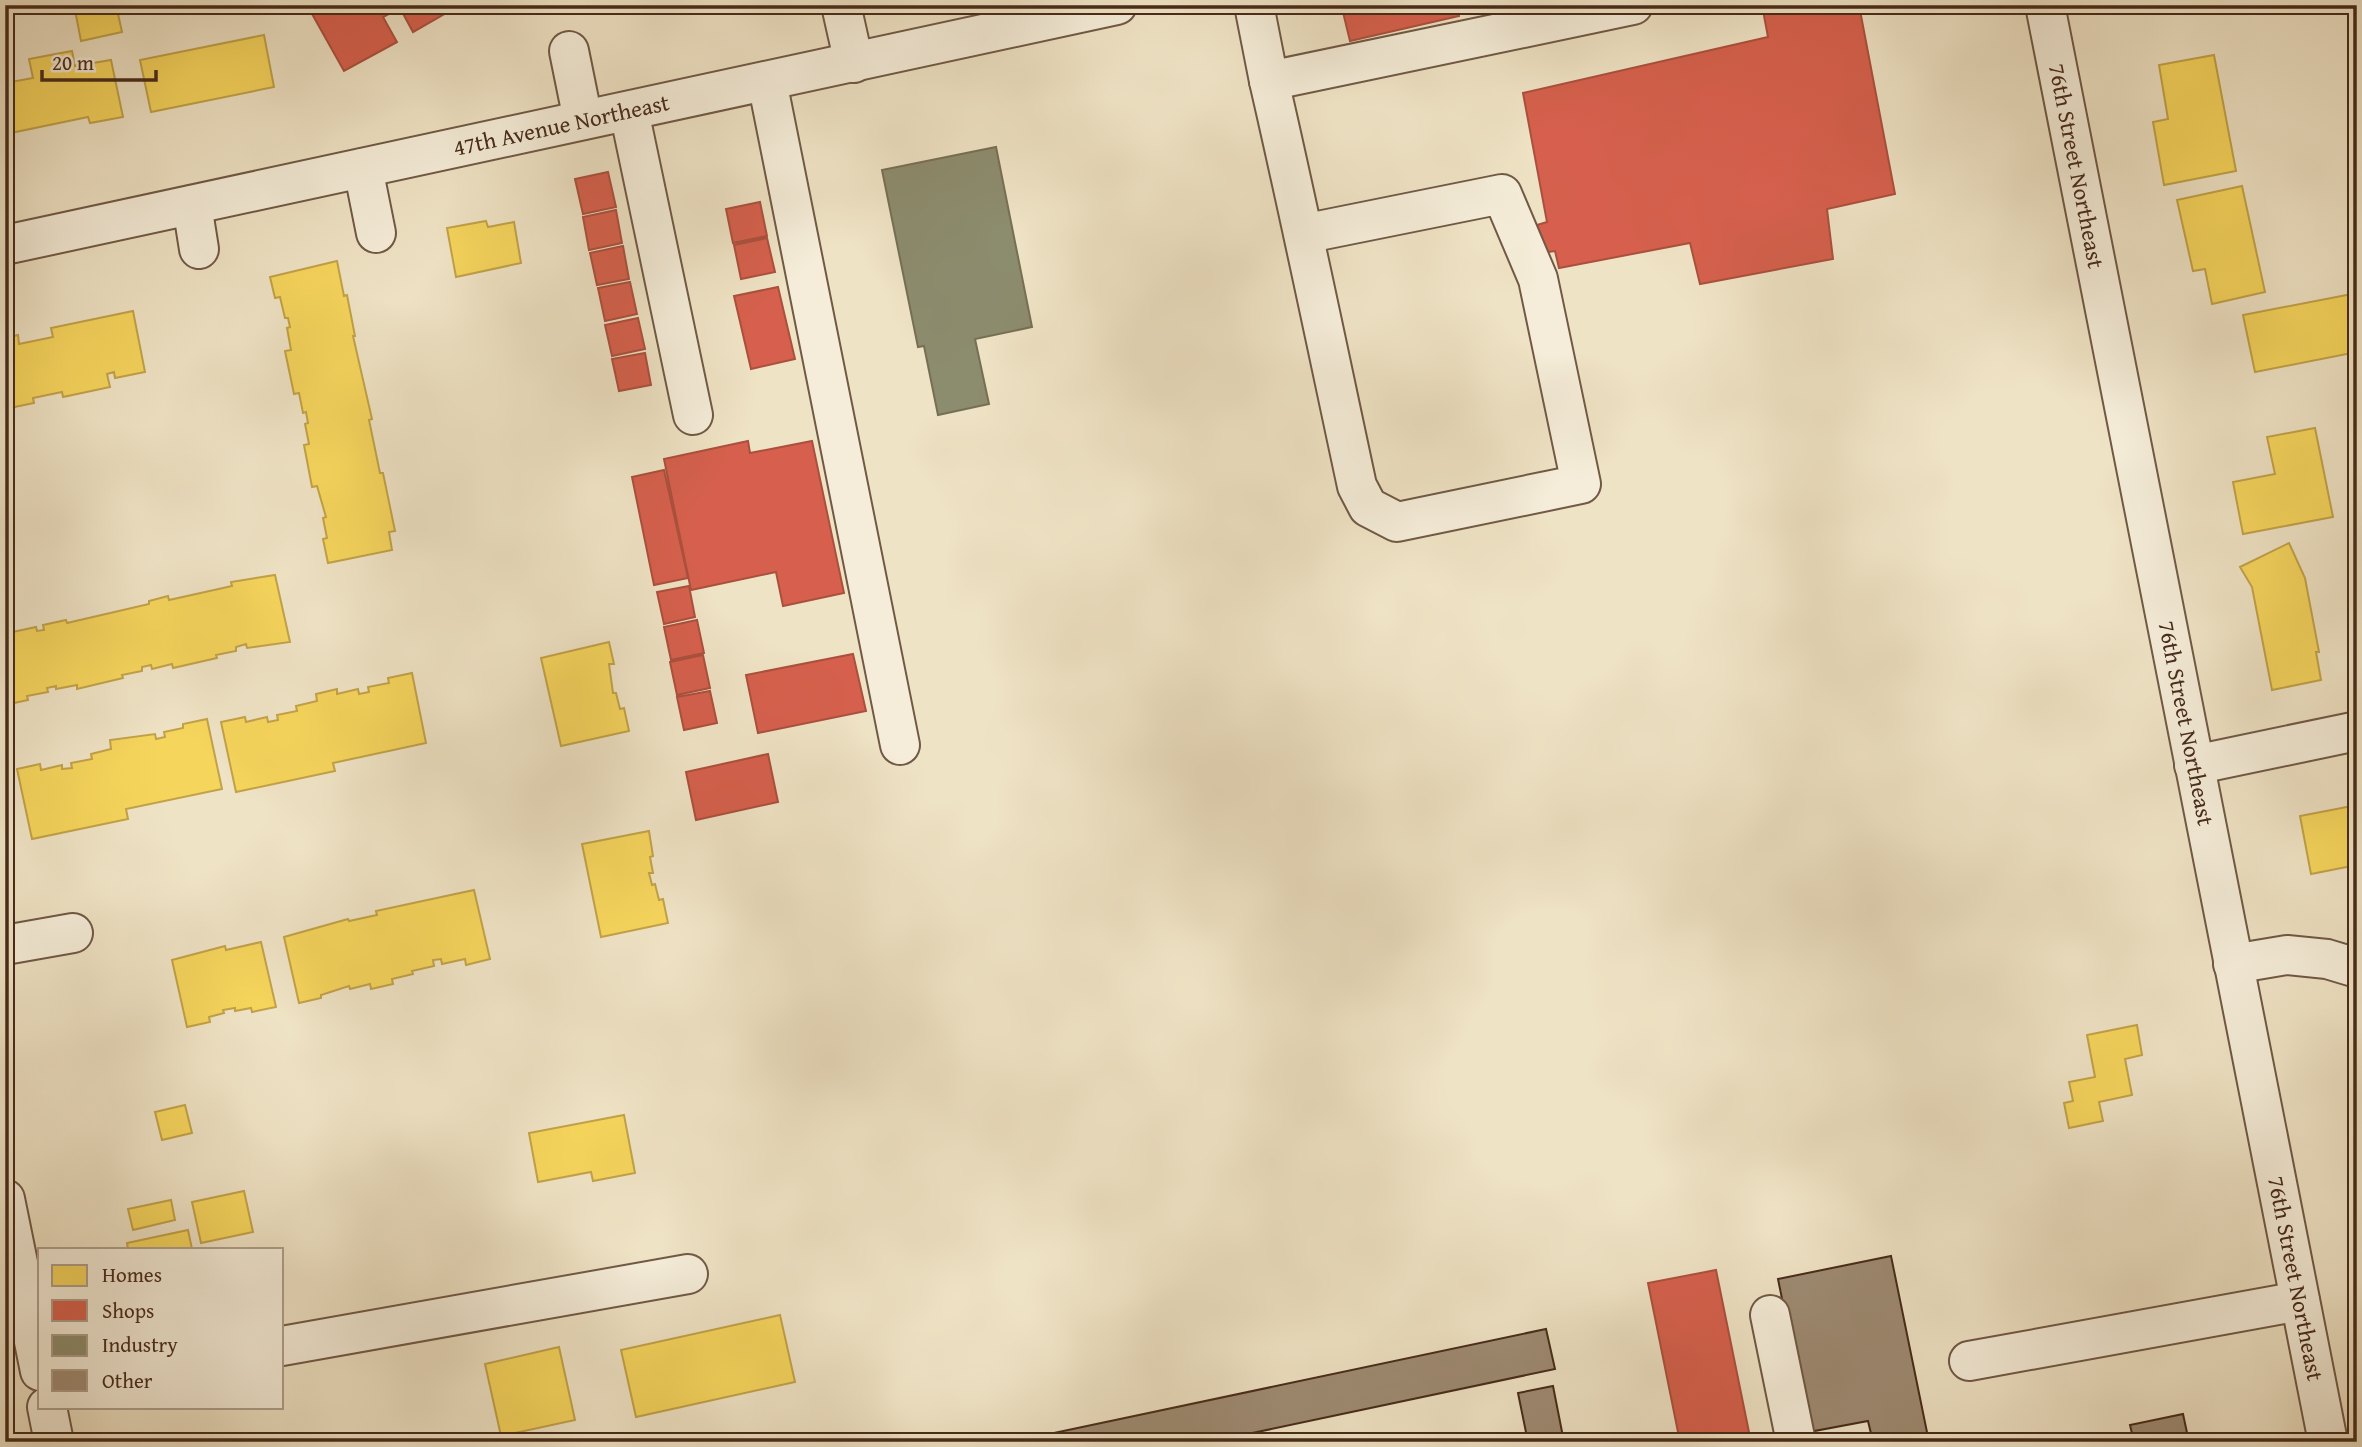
<svg xmlns="http://www.w3.org/2000/svg" width="2362" height="1447" font-family="'Gentium Book Plus',serif">
  <style>
    .homes { fill: #f6d55c; stroke: #c2a248; stroke-width: 2 }
    .shops { fill: #d6604d; stroke: #ab503e; stroke-width: 2 }
    .industry { fill: #8c8c6e; stroke: #776f55; stroke-width: 2 }
    .building { fill: #9e8b73; stroke: #472b1a; stroke-width: 2 }
    .lines { fill: none; stroke-linecap: round; stroke-linejoin: round }
    .minor-casing { stroke: #715945; stroke-width: 42 }
    .minor { stroke: #f5edd9; stroke-width: 38 }
    .labels { text-anchor: middle; stroke-width: 7; stroke-linejoin: round; paint-order: stroke }
    .street-label { font-size: 23px; fill: #472b1a; stroke: #f5edd9 }
  </style>
  <rect width="100%" height="100%" fill="#efe3c5"/>
  <filter id="stains"><feTurbulence type="fractalNoise" baseFrequency=".00286" numOctaves="4"/><feColorMatrix values="0 0 0 0 .2 0 0 0 0 .09 0 0 0 0 .02 0 0 0 .5 -.17"/></filter>
  <radialGradient id="worn" r=".72"><stop offset=".6" stop-color="#630" stop-opacity="0"/><stop offset="1" stop-color="#630" stop-opacity=".3"/></radialGradient>
  <!-- homes -->
  <path class="homes" d="M 74,5 L 116,5 L 122,32 L 81,41 Z
    M 264,35 L 274,87 L 151,112 L 140,60 Z
    M 72,51 L 75,66 L 111,60 L 123,117 L 90,123 L 88,117 L 6,134 L 5,83 L 33,78 L 29,59 Z
    M 2214,55 L 2236,171 L 2164,185 L 2153,122 L 2168,119 L 2159,65 Z
    M 2242,186 L 2265,292 L 2212,304 L 2205,269 L 2193,271 L 2177,200 Z
    M 486,221 L 488,227 L 514,222 L 521,263 L 456,277 L 447,228 Z
    M 337,261 L 344,296 L 347,295 L 355,336 L 353,336 L 372,419 L 369,420 L 380,473 L 383,473 L 395,531 L 389,532 L 392,550 L 328,563 L 323,539 L 327,538 L 323,518 L 326,517 L 317,486 L 312,487 L 304,445 L 309,444 L 305,424 L 308,423 L 306,412 L 303,413 L 299,393 L 294,394 L 285,351 L 291,350 L 287,328 L 290,327 L 288,318 L 285,318 L 280,297 L 275,298 L 270,277 Z
    M 2357,293 L 2357,352 L 2255,372 L 2243,315 Z
    M 133,311 L 145,372 L 115,378 L 114,372 L 107,374 L 110,387 L 63,397 L 62,392 L 33,398 L 34,403 L 5,409 L 5,338 L 18,335 L 19,344 L 53,337 L 51,328 Z
    M 2315,428 L 2333,517 L 2243,534 L 2233,482 L 2275,474 L 2267,437 Z
    M 2289,543 L 2305,578 L 2319,652 L 2316,652 L 2321,680 L 2272,690 L 2252,587 L 2240,567 Z
    M 275,575 L 290,642 L 247,648 L 246,644 L 236,647 L 236,651 L 216,655 L 217,658 L 173,668 L 172,664 L 152,669 L 151,665 L 142,667 L 142,671 L 122,675 L 123,678 L 77,689 L 77,685 L 56,689 L 56,686 L 47,688 L 48,692 L 27,696 L 28,700 L 5,705 L 5,638 L 10,637 L 8,633 L 36,627 L 37,631 L 44,630 L 43,625 L 66,620 L 67,623 L 149,604 L 149,601 L 168,596 L 169,600 L 232,586 L 231,582 Z
    M 609,642 L 614,664 L 609,664 L 613,693 L 616,693 L 620,709 L 624,708 L 629,731 L 561,746 L 541,658 Z
    M 412,673 L 426,743 L 333,763 L 335,771 L 236,792 L 221,722 L 245,717 L 246,722 L 267,717 L 268,722 L 278,720 L 277,715 L 297,711 L 296,706 L 317,701 L 316,694 L 337,689 L 337,694 L 358,689 L 359,694 L 369,692 L 368,687 L 389,683 L 388,678 Z
    M 207,719 L 222,789 L 126,809 L 128,819 L 32,839 L 17,769 L 40,764 L 41,770 L 62,765 L 62,769 L 72,768 L 71,763 L 92,759 L 91,754 L 111,749 L 110,740 L 155,734 L 156,739 L 165,737 L 164,732 L 183,728 L 183,724 Z
    M 2357,805 L 2357,865 L 2311,874 L 2300,816 Z
    M 649,831 L 653,856 L 650,857 L 653,873 L 649,873 L 652,885 L 655,884 L 659,900 L 663,899 L 668,923 L 601,937 L 582,844 Z
    M 474,890 L 490,959 L 466,965 L 465,959 L 442,964 L 441,959 L 433,960 L 434,966 L 412,971 L 413,974 L 392,979 L 393,984 L 371,989 L 370,984 L 350,989 L 349,986 L 321,995 L 321,998 L 299,1003 L 284,937 L 348,919 L 349,921 L 377,915 L 376,911 Z
    M 261,942 L 276,1007 L 252,1012 L 251,1008 L 235,1011 L 235,1008 L 223,1010 L 224,1013 L 209,1017 L 210,1022 L 187,1027 L 172,960 L 225,946 L 226,950 Z
    M 2137,1025 L 2142,1055 L 2125,1059 L 2132,1095 L 2099,1102 L 2103,1121 L 2069,1128 L 2064,1103 L 2073,1101 L 2069,1082 L 2095,1077 L 2087,1035 Z
    M 185,1105 L 192,1133 L 162,1140 L 155,1112 Z
    M 624,1115 L 635,1173 L 593,1181 L 591,1172 L 538,1182 L 529,1133 Z
    M 244,1191 L 253,1232 L 201,1243 L 192,1202 Z
    M 171,1200 L 175,1220 L 133,1230 L 128,1209 Z
    M 188,1230 L 192,1249 L 128,1249 L 127,1243 Z
    M 780,1315 L 795,1382 L 636,1417 L 621,1350 Z
    M 559,1347 L 575,1420 L 501,1436 L 485,1364 Z"/>
  <!-- shops -->
  <path class="shops" d="M 323,5 L 460,5 L 413,32 L 400,8 L 383,17 L 397,42 L 344,71 L 311,12 Z
    M 1356,5 L 1457,5 L 1459,16 L 1350,41 L 1342,8 Z
    M 1762,5 L 1859,5 L 1895,194 L 1827,209 L 1833,259 L 1700,284 L 1690,243 L 1559,268 L 1555,251 L 1541,253 L 1537,225 L 1547,222 L 1523,93 L 1768,37 Z
    M 608,172 L 616,207 L 583,214 L 575,179 Z
    M 760,202 L 767,236 L 733,243 L 726,209 Z
    M 616,210 L 622,243 L 589,250 L 583,217 Z
    M 767,238 L 775,272 L 741,279 L 734,245 Z
    M 623,246 L 629,279 L 597,285 L 590,253 Z
    M 630,282 L 637,314 L 605,321 L 598,288 Z
    M 778,287 L 795,359 L 751,369 L 734,296 Z
    M 638,318 L 645,349 L 612,356 L 605,325 Z
    M 645,353 L 651,385 L 619,391 L 612,359 Z
    M 748,441 L 750,453 L 812,441 L 844,593 L 783,606 L 776,572 L 691,590 L 664,459 Z
    M 664,470 L 688,578 L 654,585 L 632,477 Z
    M 689,586 L 695,617 L 664,624 L 657,592 Z
    M 697,620 L 704,653 L 671,660 L 664,627 Z
    M 853,654 L 866,711 L 758,733 L 746,675 Z
    M 703,655 L 710,688 L 677,695 L 670,662 Z
    M 710,691 L 717,723 L 684,730 L 677,697 Z
    M 768,754 L 778,802 L 696,820 L 686,772 Z
    M 1716,1270 L 1751,1442 L 1680,1442 L 1648,1283 Z"/>
  <!-- industry -->
  <path class="industry" d="M 996,147 L 1032,327 L 975,339 L 989,404 L 938,415 L 924,346 L 918,347 L 882,170 Z
    M 2066,1435 L 2068,1442 L 2038,1442 Z"/>
  <!-- building -->
  <path class="building" d="M 1891,1256 L 1929,1442 L 1873,1442 L 1868,1421 L 1809,1432 L 1778,1279 Z
    M 1546,1329 L 1555,1369 L 1210,1442 L 1011,1442 Z
    M 1553,1386 L 1564,1442 L 1528,1442 L 1518,1393 Z
    M 2183,1414 L 2189,1442 L 2134,1442 L 2130,1425 Z"/>
  <g class="lines">
    <defs>
      <g id="minor">
        <path d="M 841,5 L 854,63"/>
        <path d="M 1254,5 L 1269,81 L 1633,5"/>
        <path id="s1" d="M 2045,5 L 2328,1442"/>
        <path d="M 569,51 L 583,120"/>
        <path d="M 767,81 L 900,745"/>
        <path d="M 1269,81 C 1300,215 1328,351 1357,486 L 1368,507 L 1397,522 L 1581,484 L 1538,279 L 1502,194 L 1303,234"/>
        <path d="M 629,111 L 693,415"/>
        <path d="M 363,168 L 376,233"/>
        <path d="M 192,205 L 199,249"/>
        <path id="s2" d="M 5,245 L 1117,5"/>
        <path d="M 2194,765 L 2357,731"/>
        <path d="M 5,945 L 73,933"/>
        <path d="M 2233,964 L 2287,955 L 2327,959 L 2357,968"/>
        <path d="M 5,1199 L 40,1371"/>
        <path d="M 1770,1315 L 1796,1442"/>
        <path d="M 282,1346 L 688,1274"/>
        <path d="M 1969,1361 L 2300,1301"/>
        <path d="M 47,1407 L 54,1442"/>
      </g>
    </defs>
    <!-- minor casing -->
    <use href="#minor" class="minor-casing"/>
    <!-- minor -->
    <use href="#minor" class="minor"/>
  </g>
  <g class="labels">
    <!-- street labels -->
    <g class="street-label">
      <text dy="8" stroke="none"><textPath href="#s2" startOffset="569">47th Avenue Northeast</textPath></text>
      <text dy="8" stroke="none"><textPath href="#s1" startOffset="164">76th Street Northeast</textPath></text>
      <text dy="8" stroke="none"><textPath href="#s1" startOffset="732">76th Street Northeast</textPath></text>
      <text dy="8" stroke="none"><textPath href="#s1" startOffset="1298">76th Street Northeast</textPath></text>
    </g>
  </g>
  <!-- margin -->
  <rect width="2362" height="1447" fill="none" stroke="#efe3c5" stroke-width="28"/>
  <rect x="7" y="7" width="2348" height="1433" fill="none" stroke="#472b1a" stroke-width="3.5"/>
  <rect x="14" y="14" width="2334" height="1419" fill="none" stroke="#472b1a" stroke-width="2"/>
  <!-- legend -->
  <rect x="38" y="1248" width="245" height="161" fill="#f5edd9" stroke="#af9f8d" stroke-width="2"/>
  <rect x="52" y="1265" width="35" height="21" fill="#f6d55c" stroke="#af9f8d" stroke-width="2"/>
  <text x="102" y="1282" font-size="21" fill="#472b1a">Homes</text>
  <rect x="52" y="1300" width="35" height="21" fill="#d6604d" stroke="#af9f8d" stroke-width="2"/>
  <text x="102" y="1318" font-size="21" fill="#472b1a">Shops</text>
  <rect x="52" y="1335" width="35" height="21" fill="#8c8c6e" stroke="#af9f8d" stroke-width="2"/>
  <text x="102" y="1352" font-size="21" fill="#472b1a">Industry</text>
  <rect x="52" y="1370" width="35" height="21" fill="#9e8b73" stroke="#af9f8d" stroke-width="2"/>
  <text x="102" y="1388" font-size="21" fill="#472b1a">Other</text>
  <!-- scale -->
  <path d="M42 70v10h114v-10" fill="none" stroke="#472b1a" stroke-width="3.5"/>
  <text x="52" y="70" font-size="21" fill="#472b1a" stroke="#f5edd9" stroke-width="5" paint-order="stroke">20 m</text>
  <rect width="100%" height="100%" filter="url(#stains)"/>
  <rect width="100%" height="100%" fill="url(#worn)"/>
</svg>
